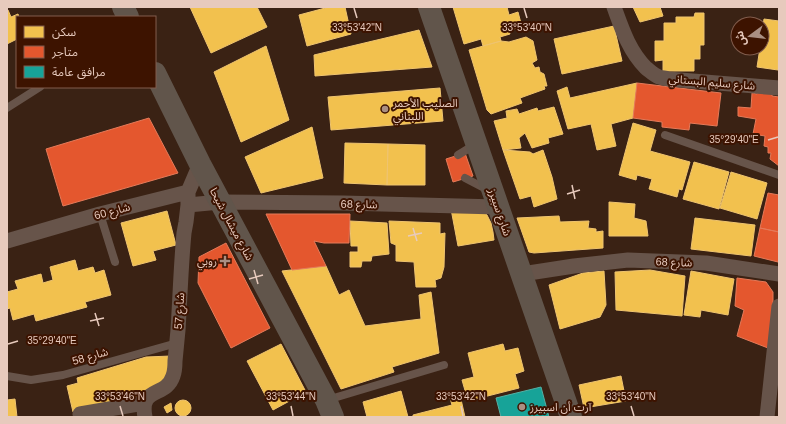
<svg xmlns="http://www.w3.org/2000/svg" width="786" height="424" font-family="Helvetica,'Noto Sans Arabic',sans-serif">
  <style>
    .homes { fill: #f2c14e; stroke: #efc46f }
    .shops { fill: #e4572e; stroke: #e57a59 }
    .public { fill: #17a398; stroke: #55afa3 }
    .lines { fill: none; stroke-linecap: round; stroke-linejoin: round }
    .lane { stroke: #67544a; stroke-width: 8 }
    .street { stroke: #67544a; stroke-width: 15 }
    .secondary { stroke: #61554b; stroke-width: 22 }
    .ticks { fill: none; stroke: #e7cabd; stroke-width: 1.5 }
    .poi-dot { fill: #aa8f82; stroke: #3d1300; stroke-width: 1.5 }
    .labels { text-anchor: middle; stroke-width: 4; stroke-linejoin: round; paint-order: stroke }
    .street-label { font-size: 11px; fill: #e7cabd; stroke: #3d1300 }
    .poi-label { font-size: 11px; fill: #e7cabd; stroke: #3d1300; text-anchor: start }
    .ticks-label { font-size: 10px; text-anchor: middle; fill: #e7cabd; stroke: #3d1300; stroke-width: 4; stroke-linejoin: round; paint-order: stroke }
  </style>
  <rect width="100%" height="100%" fill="#3a2214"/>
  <!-- homes -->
  <path class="homes" d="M 190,7 L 257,7 L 267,27 L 211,53 Z
    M 329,7 L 345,7 L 351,34 L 307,46 L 299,15 Z
    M 453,7 L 507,7 L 509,15 L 518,12 L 522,27 L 509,30 L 510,34 L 500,37 L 501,41 L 483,46 L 481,39 L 464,44 Z
    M 633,7 L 660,7 L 663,16 L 640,22 Z
    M 8,10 L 11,17 L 18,14 L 19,17 L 17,17 L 17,39 L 7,44 L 7,11 Z
    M 695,13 L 704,13 L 704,45 L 700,45 L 700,59 L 694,59 L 694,71 L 663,71 L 663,60 L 655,61 L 655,41 L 664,41 L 664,23 L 676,23 L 676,17 L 694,17 Z
    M 764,19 L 779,21 L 778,70 L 757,67 L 760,48 L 762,48 L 762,33 Z
    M 614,26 L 622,61 L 562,74 L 554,39 Z
    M 419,30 L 432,67 L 315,76 L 314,55 Z
    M 526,37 L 533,41 L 537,60 L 532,63 L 535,68 L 539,67 L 540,72 L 544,74 L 547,86 L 544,86 L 545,89 L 520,98 L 522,103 L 491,114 L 487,110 L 469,50 L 501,41 L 509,42 Z
    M 266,46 L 289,120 L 241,142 L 214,72 Z
    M 637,83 L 633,118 L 611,124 L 616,146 L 597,150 L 591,124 L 568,129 L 557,91 L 567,87 L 570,98 Z
    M 440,88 L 443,121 L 331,130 L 328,97 Z
    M 554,107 L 563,134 L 548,138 L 549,143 L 532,148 L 525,133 L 519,138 L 521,148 L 503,150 L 494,121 L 507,118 L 506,111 L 517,109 L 519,114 L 537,108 L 538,111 Z
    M 633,123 L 656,130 L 650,151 L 690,162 L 682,190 L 679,189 L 677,197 L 649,189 L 652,179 L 637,175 L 636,180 L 619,175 Z
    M 312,127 L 323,178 L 261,193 L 245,157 Z
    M 345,143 L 388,144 L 387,185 L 344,183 Z
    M 388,144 L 425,145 L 425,185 L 387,185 Z
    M 503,150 L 530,152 L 533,154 L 543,150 L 552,177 L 557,199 L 534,207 L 531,196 L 520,199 Z
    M 694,162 L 729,172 L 719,209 L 683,199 Z
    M 731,172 L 767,183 L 757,219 L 720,208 Z
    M 609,202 L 635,204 L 634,218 L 646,221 L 648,236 L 609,236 Z
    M 451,209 L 479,209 L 487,215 L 491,223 L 493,232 L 494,240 L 458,246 Z
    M 167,211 L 176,245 L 153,251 L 156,260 L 133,266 L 121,223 Z
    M 559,216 L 560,222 L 589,221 L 588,228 L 596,229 L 596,232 L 603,231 L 603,248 L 534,253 L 529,252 L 517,218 Z
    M 695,218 L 755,225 L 751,256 L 691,249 Z
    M 350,221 L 387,223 L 389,254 L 372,256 L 371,261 L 362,261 L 361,267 L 350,267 L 350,252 L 358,252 L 358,246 L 351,246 Z
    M 389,221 L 440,223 L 440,234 L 445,233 L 444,267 L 441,278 L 435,280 L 436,287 L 416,287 L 414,262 L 396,261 L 396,245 L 391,243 Z
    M 75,260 L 78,271 L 93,267 L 95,273 L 104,270 L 111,295 L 85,302 L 87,307 L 36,321 L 34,314 L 13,320 L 10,308 L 7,309 L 7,292 L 18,289 L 15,281 L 41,274 L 43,283 L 53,280 L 50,267 Z
    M 326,266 L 339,295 L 349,290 L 365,326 L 421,319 L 419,295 L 431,292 L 439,353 L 392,367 L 394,372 L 341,389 L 282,271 Z
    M 650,270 L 685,276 L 682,316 L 616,310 L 615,272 Z
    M 604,271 L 606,305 L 600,317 L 560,329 L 549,285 L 583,273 Z
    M 691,271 L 734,279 L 728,315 L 701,310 L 700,317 L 684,315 Z
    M 281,344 L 306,392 L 273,410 L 247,361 Z
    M 503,344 L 505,351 L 518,348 L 524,371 L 515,374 L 519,388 L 468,401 L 462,380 L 474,377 L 468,353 Z
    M 171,356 L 166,380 L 146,394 L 73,412 L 67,386 L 78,383 L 77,378 L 146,357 Z
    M 621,376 L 626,401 L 584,408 L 579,385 Z
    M 401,391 L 408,417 L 367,417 L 363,402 Z
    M 460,395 L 465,417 L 413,417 L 413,415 L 452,405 L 450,398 Z
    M 15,399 L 17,417 L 7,417 L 7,400 Z
    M175 408a8 8 0 1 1 16 0a8 8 0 1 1-16 0Z
    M 171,403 L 172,410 L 167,413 L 164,407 Z"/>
  <!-- shops -->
  <path class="shops" d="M 637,83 L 721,93 L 717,126 L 690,123 L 689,130 L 662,127 L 662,122 L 633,118 Z
    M 758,90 L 772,91 L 772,96 L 779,97 L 779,166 L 770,159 L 771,153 L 768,153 L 768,147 L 764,146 L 765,136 L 753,134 L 756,119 L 738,116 L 738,107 L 751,108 L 752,93 L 757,94 Z
    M 149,118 L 178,173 L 63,206 L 46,149 Z
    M 465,153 L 473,176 L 453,182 L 446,159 Z
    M 768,193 L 779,195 L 779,232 L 760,228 Z
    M 266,214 L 350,214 L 349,243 L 324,243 L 314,241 L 326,266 L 292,270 Z
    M 760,228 L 779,232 L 779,258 L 778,262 L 754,256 Z
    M 226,243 L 270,328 L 231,348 L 198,283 L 199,257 Z
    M 737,278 L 766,282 L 773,292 L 773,306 L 768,348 L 737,336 L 744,310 L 735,306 Z"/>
  <!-- public -->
  <path class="public" d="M 541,387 L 549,417 L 501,417 L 496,398 Z"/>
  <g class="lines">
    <!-- lane -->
    <path class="lane" d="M 7,108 L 40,87
      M 665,135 L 779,175
      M 458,155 L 476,144
      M 465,178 L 488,190
      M 100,214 L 115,262
      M 7,376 L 31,380 L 63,375 L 177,343
      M 327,400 L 444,365"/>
    <!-- street -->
    <path class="street" d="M 614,7 C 622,29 629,51 646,68 C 650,71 654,75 659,77 C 662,78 665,78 668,79 L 779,88
      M 188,205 L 220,202 L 343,203 L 498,207
      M 7,241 L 100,214 L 188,192
      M 522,274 L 574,266 L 628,260 L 706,263 L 779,274
      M 80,414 L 144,403
      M 145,417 C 139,386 166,398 173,376 C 175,371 175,366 175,361 C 176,351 177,340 178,330 C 180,298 181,265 184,233 L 186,222 L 188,205 L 188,192 L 200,164
      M 767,417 L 779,306"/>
    <!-- secondary -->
    <path class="secondary" d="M 123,7 L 128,17
      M 429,7 L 571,417
      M 155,73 L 200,164 L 326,400 L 333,417"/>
  </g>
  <!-- ticks -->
  <path class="ticks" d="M 354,8 L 357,18M 524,8 L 527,18M 768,140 L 778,137M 572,185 L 575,199M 567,194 L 580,190M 413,228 L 417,241M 408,236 L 422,233M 254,270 L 258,284M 249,279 L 263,275M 95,313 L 99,326M 90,321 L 104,318M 8,344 L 18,341M 120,406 L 123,416M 291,406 L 293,416M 461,406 L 463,416M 631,406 L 634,416"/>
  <!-- markers -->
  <g class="poi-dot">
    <circle cx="385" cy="109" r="4"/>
    <path d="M223 255h4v4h4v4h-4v4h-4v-4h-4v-4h4z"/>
    <circle cx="522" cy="407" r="4"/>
  </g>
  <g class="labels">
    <!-- street labels -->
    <g class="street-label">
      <text transform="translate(712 82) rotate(5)" y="4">شارع سليم البستاني</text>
      <text transform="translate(359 204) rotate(1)" y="4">شارع 68</text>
      <text transform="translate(112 211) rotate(-15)" y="4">شارع 60</text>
      <text transform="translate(500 212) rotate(71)" y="4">شارع سبيرز</text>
      <text transform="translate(232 224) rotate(62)" y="4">شارع ميشال شيحا</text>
      <text transform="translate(674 262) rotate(2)" y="4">شارع 68</text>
      <text transform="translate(179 311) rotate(-86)" y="4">شارع 57</text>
      <text transform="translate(90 356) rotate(-16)" y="4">شارع 58</text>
    </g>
    <!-- poi labels -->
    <g class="poi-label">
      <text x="393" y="107">الصليب الأحمر<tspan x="393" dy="13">اللبناني</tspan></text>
      <text x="217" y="265" text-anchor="end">روبي</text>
      <text x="530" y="411">آرت أن اسبيرز</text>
    </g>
  </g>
  <g class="ticks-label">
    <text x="357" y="31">33°53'42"N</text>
    <text x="527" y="31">33°53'40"N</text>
    <text x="734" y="143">35°29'40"E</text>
    <text x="52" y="344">35°29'40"E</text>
    <text x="120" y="400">33°53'46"N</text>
    <text x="291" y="400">33°53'44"N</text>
    <text x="461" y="400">33°53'42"N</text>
    <text x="631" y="400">33°53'40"N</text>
  </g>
  <!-- border -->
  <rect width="786" height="424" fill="none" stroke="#e7cabd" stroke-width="16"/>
  <!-- legend -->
  <rect x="16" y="16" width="140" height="72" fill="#3d1300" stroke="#815c4c"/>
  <rect x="24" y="26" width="20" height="12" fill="#f2c14e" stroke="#815c4c"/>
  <text x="52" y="36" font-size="12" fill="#e7cabd">سكن</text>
  <rect x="24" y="46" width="20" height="12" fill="#e4572e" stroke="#815c4c"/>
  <text x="52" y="56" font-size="12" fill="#e7cabd">متاجر</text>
  <rect x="24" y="66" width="20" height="12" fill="#17a398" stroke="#815c4c"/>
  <text x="52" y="76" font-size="12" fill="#e7cabd">مرافق عامة</text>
  <!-- north arrow -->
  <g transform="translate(750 36) rotate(255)"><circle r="19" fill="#3d1300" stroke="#815c4c"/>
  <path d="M0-3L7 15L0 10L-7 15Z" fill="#aa8f82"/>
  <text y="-6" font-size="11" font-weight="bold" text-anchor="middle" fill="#e7cabd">ش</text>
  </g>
</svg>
